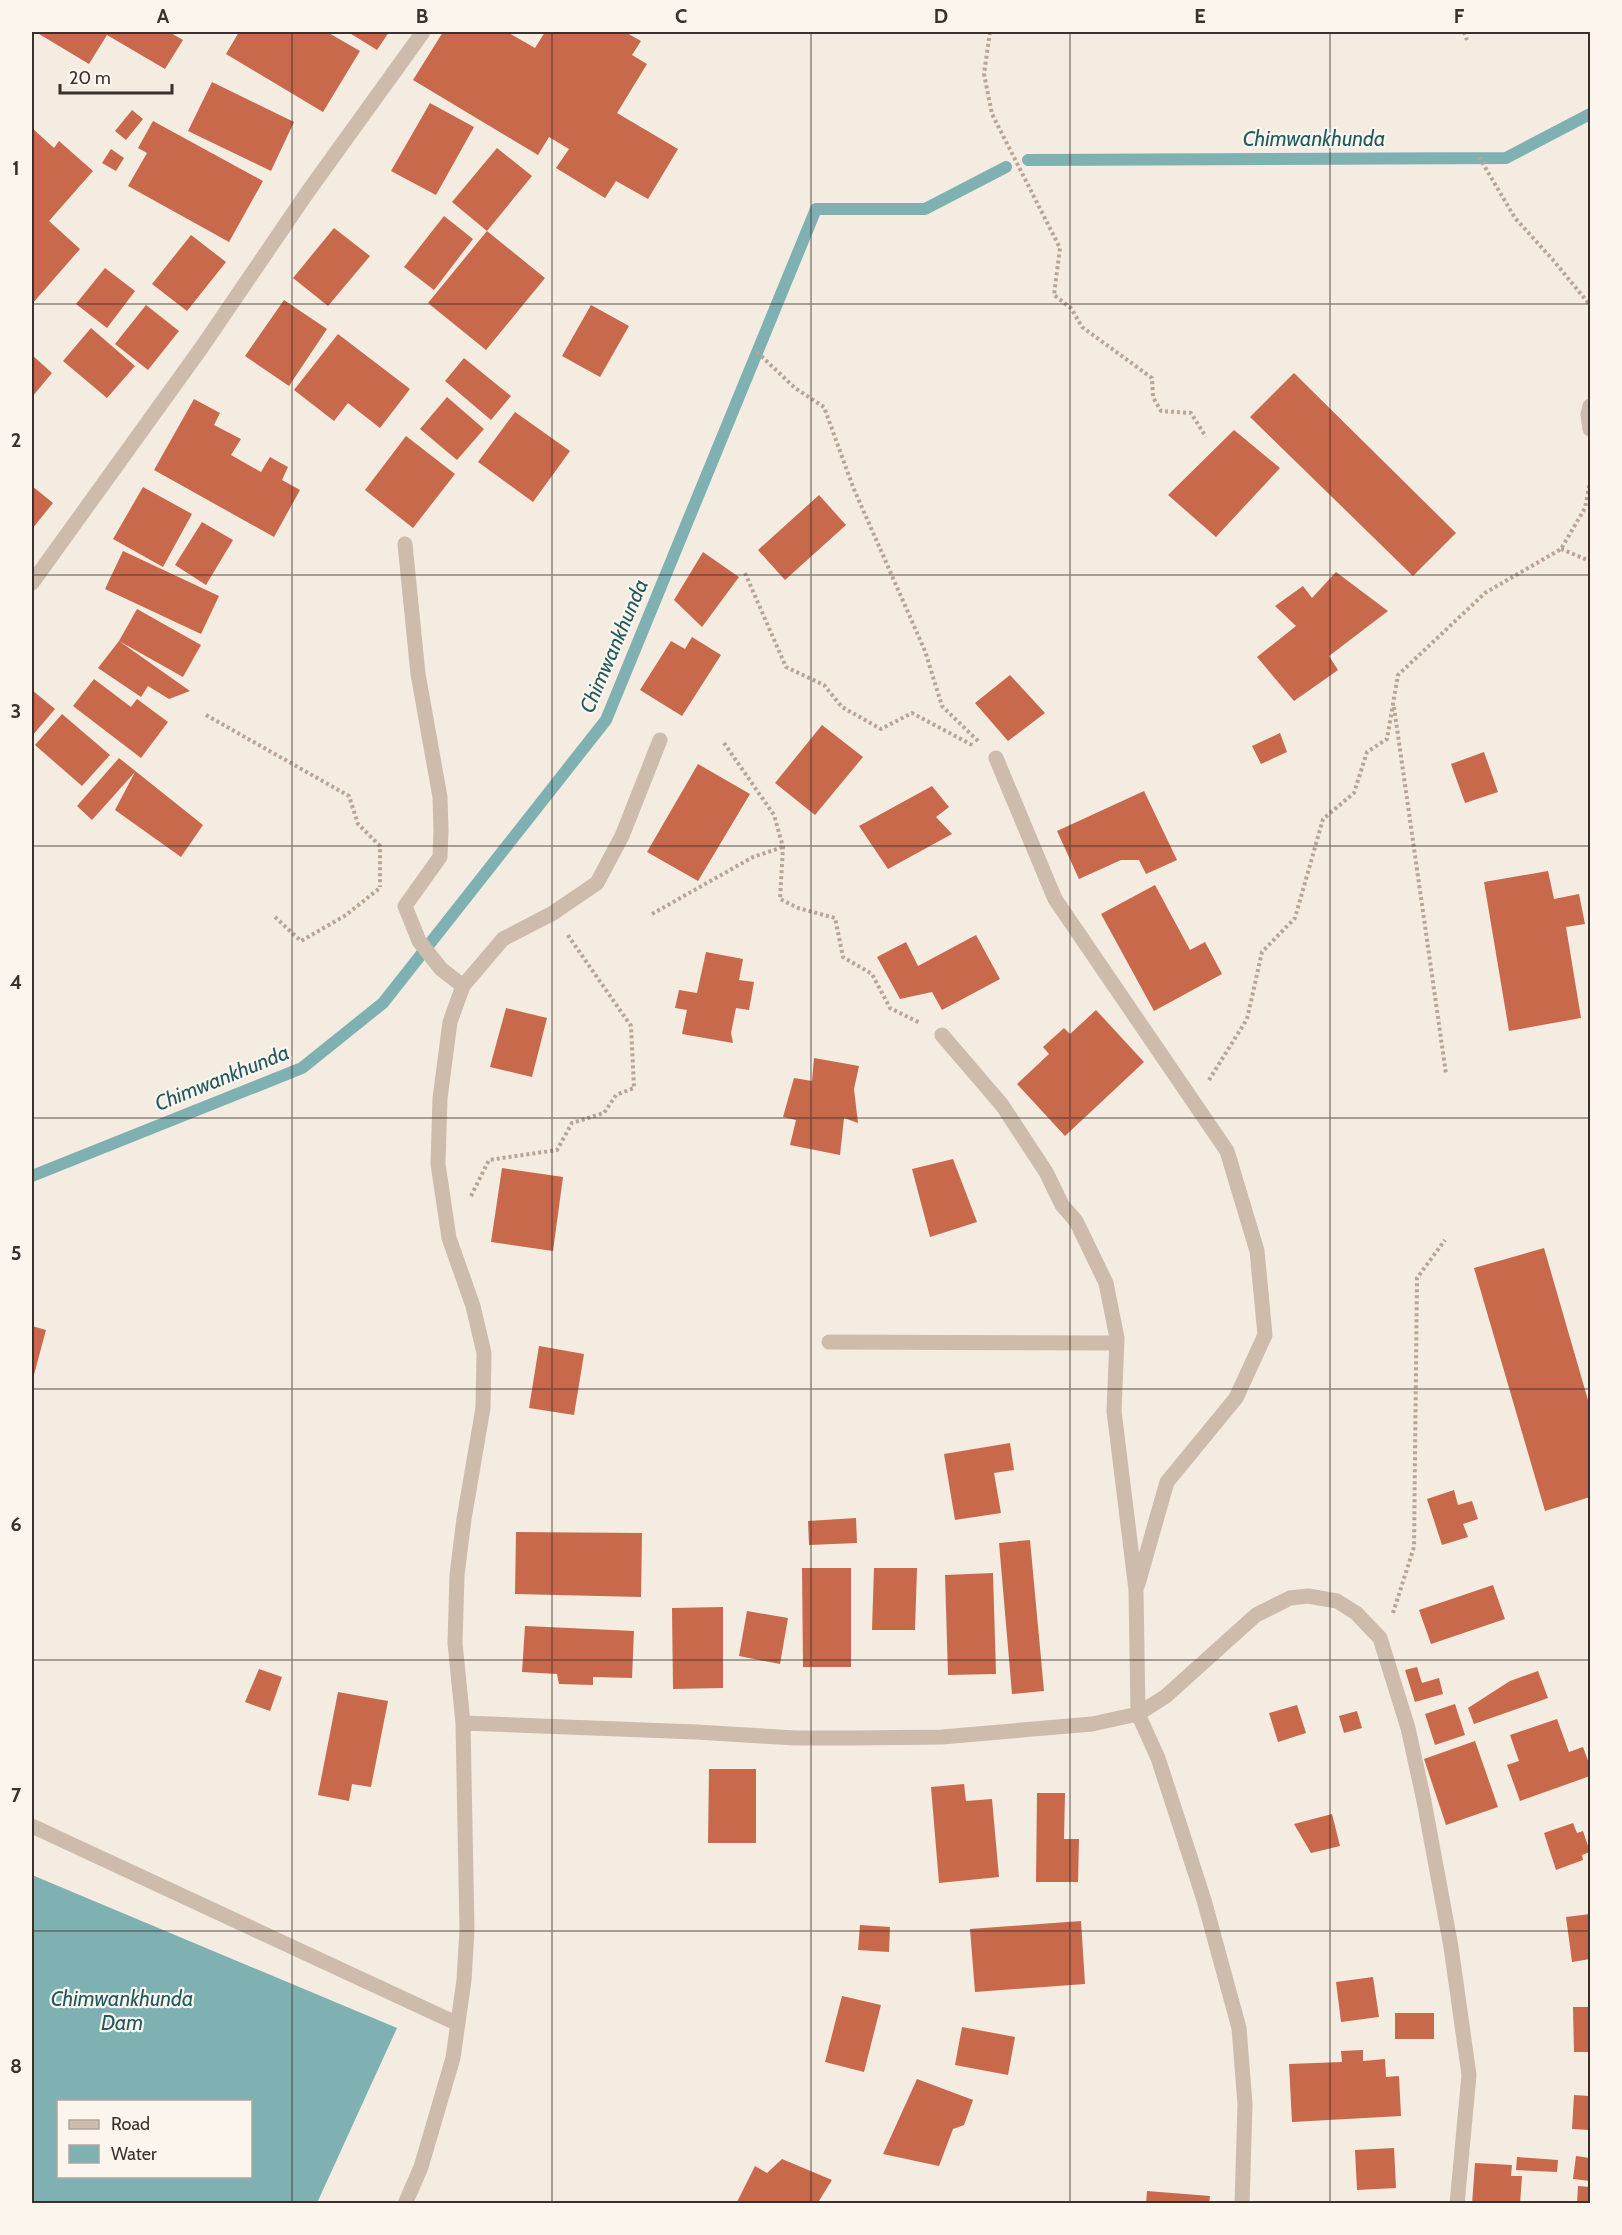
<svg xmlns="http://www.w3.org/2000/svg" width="1622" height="2235" font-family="Cabin,sans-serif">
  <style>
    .water { fill: #7fb0b2; fill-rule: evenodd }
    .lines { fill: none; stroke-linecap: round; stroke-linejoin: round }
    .stream { stroke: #7fb0b2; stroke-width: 12 }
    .building { fill: #c8694b }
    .path { stroke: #b9a596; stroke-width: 4; stroke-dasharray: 3 3; stroke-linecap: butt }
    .minor { stroke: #cdbbac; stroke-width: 15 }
    .grid { fill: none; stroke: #3b302b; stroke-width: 1.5; stroke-opacity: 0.55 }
    .labels { text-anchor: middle; stroke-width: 4.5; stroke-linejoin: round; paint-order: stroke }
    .water-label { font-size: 21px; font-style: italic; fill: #1f5a5e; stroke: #fbf5ee }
    .neatline { fill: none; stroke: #3b302b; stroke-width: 2 }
    .grid-label { font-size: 20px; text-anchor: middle; font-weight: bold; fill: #3b302b }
  </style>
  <rect width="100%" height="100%" fill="#f4ebe1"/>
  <!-- water -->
  <path class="water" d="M 32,1875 L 397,2028 L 317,2203 L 32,2203 ZM 58,2102 L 250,2102 L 250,2176 L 58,2176 Z"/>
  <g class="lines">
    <!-- stream -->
    <path class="stream" d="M 1028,160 L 1506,158 L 1590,114
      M 32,1176 L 302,1068 L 383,1003 L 606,720 L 816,209 L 925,209 L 1006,167"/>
  </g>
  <!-- building -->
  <path class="building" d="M 41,32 L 169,32 L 183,40 L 165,69 L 107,35 L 89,64 L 39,34 Z
    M 239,32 L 327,32 L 360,51 L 323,112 L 226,54 Z
    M 348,32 L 389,32 L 377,50 Z
    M 443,32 L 507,32 L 535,48 L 545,32 L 625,32 L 641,41 L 632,55 L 647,64 L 617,113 L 678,149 L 648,199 L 616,181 L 605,198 L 556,168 L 569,149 L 549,137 L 538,155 L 413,80 Z
    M 212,82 L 294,122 L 271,171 L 188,131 Z
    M 430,103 L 474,127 L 436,195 L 391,171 Z
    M 132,110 L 143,119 L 126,140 L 115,131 Z
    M 153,121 L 263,181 L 229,242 L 128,186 L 147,153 L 138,148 Z
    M 32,128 L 54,148 L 59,141 L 93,171 L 49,221 L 80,249 L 32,304 Z
    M 497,148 L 532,176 L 487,231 L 452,202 Z
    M 111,149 L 124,158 L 116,171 L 102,163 Z
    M 444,216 L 473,239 L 434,290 L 404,267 Z
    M 334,228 L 370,256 L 328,306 L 293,278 Z
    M 487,231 L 545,278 L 486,350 L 428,303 Z
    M 191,235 L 226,262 L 187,311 L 152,284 Z
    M 105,268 L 135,291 L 107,328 L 76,304 Z
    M 284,300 L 327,329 L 289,386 L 245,356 Z
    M 146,305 L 179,331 L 148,370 L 115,344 Z
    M 591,305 L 629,326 L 600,377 L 562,356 Z
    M 91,328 L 135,366 L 107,398 L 63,361 Z
    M 338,334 L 410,389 L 380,428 L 348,403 L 334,421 L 294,390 Z
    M 32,355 L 52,373 L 32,397 Z
    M 464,358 L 511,396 L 491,420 L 445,381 Z
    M 1294,373 L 1456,533 L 1413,576 L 1250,417 Z
    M 447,397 L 484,429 L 457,460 L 420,429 Z
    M 194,399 L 220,413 L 214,425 L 241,439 L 231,455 L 261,472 L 270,457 L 288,467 L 282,480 L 300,490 L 274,537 L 154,470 Z
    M 515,412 L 570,451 L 533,502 L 478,462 Z
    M 1234,430 L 1280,468 L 1216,537 L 1168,495 Z
    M 406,436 L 455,474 L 413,528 L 365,490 Z
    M 32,486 L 53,503 L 32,529 Z
    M 143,487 L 192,514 L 163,567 L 113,539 Z
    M 819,495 L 846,525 L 785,580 L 758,550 Z
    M 202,522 L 233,540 L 206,585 L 175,565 Z
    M 123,551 L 219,596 L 201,634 L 105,589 Z
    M 703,552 L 739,577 L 702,627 L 674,600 Z
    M 1336,572 L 1388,611 L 1329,656 L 1338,670 L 1294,701 L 1257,657 L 1296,626 L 1275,606 L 1303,586 L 1312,598 Z
    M 137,609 L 201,645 L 183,677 L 119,641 Z
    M 692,637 L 721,655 L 682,716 L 640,690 L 671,641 L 685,649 Z
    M 119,641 L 190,691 L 169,699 L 148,686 L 141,697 L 98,668 Z
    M 1010,675 L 1045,713 L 1008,741 L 975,703 Z
    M 94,679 L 131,707 L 137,699 L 168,722 L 141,758 L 73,706 Z
    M 32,690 L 55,709 L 32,736 Z
    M 62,714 L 110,755 L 82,786 L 35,745 Z
    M 822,725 L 863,757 L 815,815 L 775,783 Z
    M 1280,733 L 1287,752 L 1261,764 L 1252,746 Z
    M 1484,752 L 1498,792 L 1465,803 L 1451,764 Z
    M 119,758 L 203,825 L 181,857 L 115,810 L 135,772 L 92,820 L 77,806 Z
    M 698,764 L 750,794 L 698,881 L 647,852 Z
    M 932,786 L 949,807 L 936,817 L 952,834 L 888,869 L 859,826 Z
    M 1144,791 L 1177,860 L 1146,874 L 1139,860 L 1121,860 L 1079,879 L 1057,831 Z
    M 1548,871 L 1554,899 L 1579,894 L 1585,924 L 1566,927 L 1581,1018 L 1509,1031 L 1484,882 Z
    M 1155,885 L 1190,950 L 1205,942 L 1222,974 L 1154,1011 L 1101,914 Z
    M 976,935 L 1000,979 L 942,1010 L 932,992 L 900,999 L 877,957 L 906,942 L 918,966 Z
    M 706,952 L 743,959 L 739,980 L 754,982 L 749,1010 L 736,1008 L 731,1033 L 733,1043 L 682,1034 L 687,1010 L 675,1008 L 679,990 L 697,993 Z
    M 506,1008 L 547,1018 L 532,1077 L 490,1067 Z
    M 1096,1010 L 1144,1062 L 1065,1136 L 1017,1084 L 1049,1054 L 1043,1047 L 1064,1028 L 1070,1034 Z
    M 814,1058 L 859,1066 L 854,1089 L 858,1123 L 844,1118 L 840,1155 L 790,1145 L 796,1120 L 783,1117 L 794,1078 L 812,1081 Z
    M 953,1159 L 977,1222 L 930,1237 L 912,1169 Z
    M 502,1168 L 563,1177 L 553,1251 L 491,1242 Z
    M 1544,1248 L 1590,1407 L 1590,1497 L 1545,1511 L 1474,1268 Z
    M 32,1326 L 46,1330 L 32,1382 Z
    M 539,1346 L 584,1354 L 574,1415 L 529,1408 Z
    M 1010,1443 L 1014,1470 L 994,1473 L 1001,1513 L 955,1520 L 944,1454 Z
    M 1454,1490 L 1458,1505 L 1472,1501 L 1478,1519 L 1463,1524 L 1468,1537 L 1442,1545 L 1427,1499 Z
    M 856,1518 L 857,1543 L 809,1545 L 808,1521 Z
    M 516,1532 L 642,1533 L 641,1597 L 515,1594 Z
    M 1030,1540 L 1044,1691 L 1012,1694 L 999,1543 Z
    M 802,1568 L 851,1568 L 851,1667 L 803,1667 Z
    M 874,1568 L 917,1568 L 915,1630 L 872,1630 Z
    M 993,1573 L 996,1674 L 948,1675 L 945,1575 Z
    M 1493,1585 L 1505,1619 L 1431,1644 L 1419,1610 Z
    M 723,1607 L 723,1688 L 673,1689 L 672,1608 Z
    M 747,1611 L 788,1618 L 780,1664 L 739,1656 Z
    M 525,1626 L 634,1631 L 632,1678 L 593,1677 L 593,1685 L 559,1684 L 557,1674 L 522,1672 Z
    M 1417,1667 L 1422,1683 L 1439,1678 L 1443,1694 L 1415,1702 L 1405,1670 Z
    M 259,1669 L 282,1677 L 270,1711 L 245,1702 Z
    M 1538,1671 L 1548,1698 L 1474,1724 L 1468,1708 L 1510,1681 Z
    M 338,1692 L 388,1701 L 371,1787 L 352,1784 L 349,1801 L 318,1795 Z
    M 1455,1704 L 1465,1735 L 1435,1745 L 1425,1714 Z
    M 1297,1705 L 1306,1733 L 1278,1742 L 1269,1713 Z
    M 1357,1711 L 1362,1728 L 1344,1733 L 1339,1716 Z
    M 1557,1719 L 1569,1752 L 1583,1747 L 1590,1766 L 1590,1776 L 1520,1801 L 1507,1765 L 1519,1761 L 1510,1735 Z
    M 1475,1741 L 1498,1807 L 1446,1825 L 1424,1759 Z
    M 709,1769 L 756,1769 L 756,1843 L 708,1843 Z
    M 964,1784 L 966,1801 L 992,1799 L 999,1877 L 939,1883 L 931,1787 Z
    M 1037,1793 L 1065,1793 L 1064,1839 L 1079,1839 L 1078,1882 L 1036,1882 Z
    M 1332,1814 L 1340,1846 L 1311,1853 L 1294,1824 Z
    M 1573,1823 L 1577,1833 L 1583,1831 L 1590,1852 L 1582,1855 L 1583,1860 L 1556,1870 L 1544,1833 Z
    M 1590,1914 L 1590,1959 L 1572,1962 L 1566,1917 Z
    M 1081,1921 L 1085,1984 L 975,1992 L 970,1929 Z
    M 860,1925 L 890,1927 L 889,1952 L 858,1950 Z
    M 1373,1977 L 1379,2017 L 1341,2022 L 1336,1982 Z
    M 842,1996 L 881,2005 L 864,2072 L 825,2062 Z
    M 1573,2007 L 1590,2007 L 1590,2052 L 1574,2052 Z
    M 1395,2013 L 1434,2013 L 1434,2039 L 1395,2039 Z
    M 962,2027 L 1015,2037 L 1008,2075 L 955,2065 Z
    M 1363,2050 L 1363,2061 L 1385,2059 L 1386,2077 L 1399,2076 L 1401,2116 L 1292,2122 L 1289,2064 L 1342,2062 L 1341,2051 Z
    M 917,2079 L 973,2100 L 964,2125 L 953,2129 L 939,2166 L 883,2154 Z
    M 1574,2095 L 1590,2096 L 1590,2130 L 1572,2129 Z
    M 1394,2148 L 1396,2188 L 1357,2190 L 1355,2150 Z
    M 1576,2156 L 1590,2158 L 1590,2181 L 1573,2179 Z
    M 1517,2157 L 1558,2160 L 1557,2172 L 1516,2170 Z
    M 782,2159 L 832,2180 L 817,2204 L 737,2202 L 755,2166 L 767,2173 Z
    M 1475,2163 L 1512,2165 L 1511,2176 L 1522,2176 L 1520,2204 L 1472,2204 Z
    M 1578,2186 L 1590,2187 L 1590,2204 L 1577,2204 Z
    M 1147,2191 L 1210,2196 L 1209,2204 L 1146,2204 Z"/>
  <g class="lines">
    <!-- path -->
    <path class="path" d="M 990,32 L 984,74 L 992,114 L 1060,248 L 1054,295 L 1071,308 L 1082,327 L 1152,378 L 1153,397 L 1161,411 L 1191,413 L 1206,437
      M 1464,32 L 1467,40
      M 1479,157 L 1515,218 L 1553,260 L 1590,305
      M 757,352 L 795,388 L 824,407 L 853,487 L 925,651 L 942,706 L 978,741
      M 1561,549 L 1590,561
      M 745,573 L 786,667 L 824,685 L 842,707 L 881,729 L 912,713 L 974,746
      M 1394,707 L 1446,1074
      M 206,715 L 349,796 L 358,824 L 380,846 L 380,887
      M 724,743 L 774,815 L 783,847 L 780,899 L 798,908 L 835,918 L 843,957 L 872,974 L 890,1008 L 920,1023
      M 652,914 L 753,857 L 783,847
      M 275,917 L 301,941 L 346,915 L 381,887
      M 1209,1080 L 1247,1019 L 1262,952 L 1295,918 L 1323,819 L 1354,793 L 1367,752 L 1387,739 L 1398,675 L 1485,593 L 1561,549 L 1585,508 L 1590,482
      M 471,1196 L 489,1160 L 557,1150 L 572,1123 L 604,1113 L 616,1095 L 634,1088 L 631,1026 L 567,934
      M 1393,1613 L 1414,1547 L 1417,1278 L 1445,1240"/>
    <!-- minor -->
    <path class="minor" d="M 1590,406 L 1588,415 L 1590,429
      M 405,544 L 418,674 L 440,797 L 441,830 L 440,857 L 405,906 L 419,941 L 441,969 L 463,986
      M 32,583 L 202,347 L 307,193 L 423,32
      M 996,758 L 1055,899 L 1227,1151 L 1257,1251 L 1265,1335 L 1236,1398 L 1167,1482 L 1138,1584
      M 942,1035 L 1002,1105 L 1046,1172 L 1062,1205 L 1076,1221 L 1106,1283 L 1117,1338 L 1114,1411 L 1136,1590 L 1138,1714 L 1158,1758 L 1204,1900 L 1239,2028 L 1245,2104 L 1242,2204
      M 829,1342 L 1116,1343
      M 463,1723 L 696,1732 L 795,1738 L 853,1738 L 942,1737 L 1092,1724 L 1138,1714 L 1166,1696 L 1256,1615 L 1290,1598 L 1308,1596 L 1337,1601 L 1356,1613 L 1380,1638 L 1408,1728 L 1424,1801 L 1451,1947 L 1469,2075 L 1457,2204
      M 32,1826 L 458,2024
      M 405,2204 L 421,2167 L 453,2058 L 464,1980 L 467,1930 L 463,1723 L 455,1643 L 457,1575 L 464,1519 L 483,1408 L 484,1353 L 473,1306 L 449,1238 L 438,1164 L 440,1098 L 450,1022 L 463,986 L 503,939 L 553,913 L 597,883 L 622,836 L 660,740"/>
  </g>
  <!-- grid -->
  <path class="grid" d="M 292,32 L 292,2204M 552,32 L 552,2204M 811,32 L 811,2204M 1070,32 L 1070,2204M 1330,32 L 1330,2204M 32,304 L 1590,304M 32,575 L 1590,575M 32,846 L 1590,846M 32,1118 L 1590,1118M 32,1389 L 1590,1389M 32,1660 L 1590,1660M 32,1931 L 1590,1931"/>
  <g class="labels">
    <!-- water labels -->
    <g class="water-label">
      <text x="1314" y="146">Chimwankhunda</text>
      <text transform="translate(614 646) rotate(-67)" y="7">Chimwankhunda</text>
      <text transform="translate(222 1078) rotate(-22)" y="7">Chimwankhunda</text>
      <text x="122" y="2006">Chimwankhunda<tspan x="122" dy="24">Dam</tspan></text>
    </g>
  </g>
  <!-- border -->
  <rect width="1622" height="2235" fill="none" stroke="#fbf5ee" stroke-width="66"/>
  <!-- legend -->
  <rect x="57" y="2100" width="195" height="78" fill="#fbf5ee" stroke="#aea6a0" stroke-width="1.5"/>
  <rect x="69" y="2120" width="30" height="9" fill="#cdbbac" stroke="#aea6a0" stroke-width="1.5"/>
  <text x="111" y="2130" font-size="18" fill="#3b302b">Road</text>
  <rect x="69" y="2145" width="30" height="18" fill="#7fb0b2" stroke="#aea6a0" stroke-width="1.5"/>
  <text x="111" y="2160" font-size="18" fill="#3b302b">Water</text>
  <!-- scale -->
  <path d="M60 84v9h112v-9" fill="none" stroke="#3b302b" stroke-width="3"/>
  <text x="69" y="84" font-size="18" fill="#3b302b" stroke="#fbf5ee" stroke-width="4.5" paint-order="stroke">20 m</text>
  <rect x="33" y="33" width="1556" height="2169" class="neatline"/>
  <g class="grid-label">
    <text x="163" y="23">A</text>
    <text x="422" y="23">B</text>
    <text x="681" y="23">C</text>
    <text x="941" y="23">D</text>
    <text x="1200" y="23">E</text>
    <text x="1459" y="23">F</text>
    <text x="16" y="175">1</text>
    <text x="16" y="447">2</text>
    <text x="16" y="718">3</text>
    <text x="16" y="989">4</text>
    <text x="16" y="1260">5</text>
    <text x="16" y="1531">6</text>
    <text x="16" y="1802">7</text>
    <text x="16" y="2073">8</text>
  </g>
</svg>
